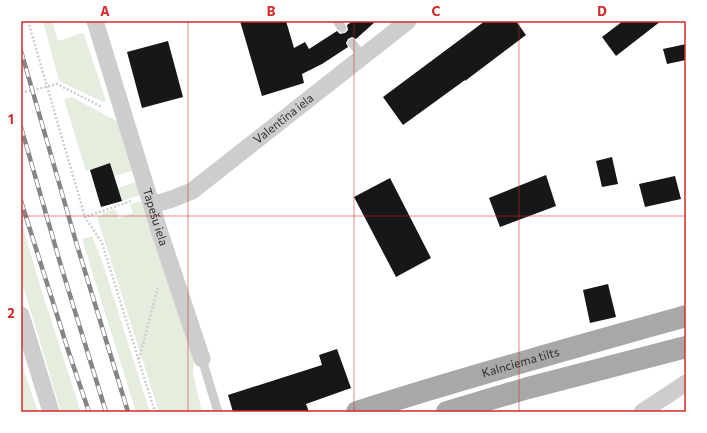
<svg xmlns="http://www.w3.org/2000/svg" width="707" height="433" font-family="Commissioner,sans-serif">
  <style>
    .green { fill: #e4edde }
    .building { fill: #171717 }
    .lines { fill: none; stroke-linecap: round; stroke-linejoin: round }
    .path { stroke: #cdcdcd; stroke-width: 2.5; stroke-dasharray: 2 2; stroke-linecap: butt }
    .lane { stroke: #cdcdcd; stroke-width: 9 }
    .street { stroke: #cdcdcd; stroke-width: 17 }
    .primary { stroke: #a8a8a8; stroke-width: 22 }
    .rail-casing { stroke: #858585; stroke-width: 4.5 }
    .rail { stroke: #fff; stroke-width: 3; stroke-dasharray: 9; stroke-linecap: butt }
    .grid { fill: none; stroke: #d62828; stroke-width: 1; stroke-opacity: 0.55 }
    .labels { text-anchor: middle; stroke-width: 4; stroke-linejoin: round; paint-order: stroke }
    .street-label { font-size: 12px; fill: #303030; stroke: #fff }
    .neatline { fill: none; stroke: #d62828; stroke-width: 1.5 }
    .grid-label { font-size: 13px; text-anchor: middle; font-weight: bold; fill: #d62828 }
  </style>
  <rect width="100%" height="100%" fill="#fff"/>
  <!-- green -->
  <path class="green" d="M 43,21 L 52,21 L 58,41 L 82,33 L 84,34 L 106,100 L 103,102 L 59,81 Z
    M 72,97 L 120,123 L 132,171 L 114,176 L 110,163 L 86,171 L 64,99 Z
    M 136,182 L 140,195 L 122,201 L 118,188 Z
    M 141,201 L 194,360 L 193,373 L 202,412 L 159,412 L 97,217 L 103,215 L 102,213 L 115,209 L 119,218 L 133,213 L 130,204 Z
    M 21,221 L 41,289 L 81,412 L 61,412 L 21,279 Z
    M 92,236 L 102,261 L 150,412 L 136,412 L 82,239 Z
    M 21,362 L 38,412 L 21,412 Z"/>
  <!-- building -->
  <path class="building" d="M 240,21 L 286,21 L 294,48 L 305,42 L 309,49 L 337,31 L 340,34 L 345,33 L 348,30 L 347,25 L 353,21 L 376,21 L 356,39 L 352,37 L 348,39 L 346,43 L 348,47 L 322,64 L 302,74 L 304,83 L 262,96 Z
    M 485,21 L 516,21 L 526,35 L 465,81 L 465,80 L 403,125 L 383,97 Z
    M 623,21 L 661,21 L 616,56 L 602,37 Z
    M 168,41 L 183,97 L 142,108 L 127,52 Z
    M 686,44 L 686,60 L 667,64 L 663,49 Z
    M 612,157 L 618,184 L 602,187 L 596,161 Z
    M 110,163 L 122,201 L 101,207 L 90,170 Z
    M 546,175 L 556,206 L 500,227 L 489,198 Z
    M 675,176 L 681,199 L 645,207 L 639,184 Z
    M 390,178 L 431,258 L 396,277 L 354,197 Z
    M 608,284 L 616,317 L 590,323 L 583,290 Z
    M 337,349 L 351,388 L 306,404 L 309,412 L 233,412 L 228,395 L 322,365 L 319,355 Z"/>
  <g class="lines">
    <!-- path -->
    <path class="path" d="M 28,21 L 85,217
      M 21,93 L 57,84 L 102,107
      M 131,201 L 85,217 L 102,243 L 155,412
      M 139,359 L 158,287"/>
    <!-- lane -->
    <path class="lane" d="M 337,21 L 342,28
      M 352,43 L 363,57
      M 202,359 L 218,412"/>
    <!-- street -->
    <g class="street">
      <path id="s1" d="M 95,21 L 160,233 L 202,359"/>
      <path id="s2" d="M 152,205 L 172,199 L 192,191 L 408,21"/>
      <path d="M 21,315 L 51,412"/>
      <path d="M 642,412 L 686,383"/>
    </g>
    <!-- primary -->
    <g class="primary">
      <path id="s3" d="M 357,412 C 465,377 576,347 686,316"/>
      <path d="M 447,412 L 528,388 L 686,347"/>
    </g>
    <defs>
      <path id="rail" d="M 21,51 L 76,242 L 128,412
        M 21,127 L 61,266 L 106,412
        M 21,201 L 69,353 L 89,412"/>
    </defs>
    <!-- rail casing -->
    <use href="#rail" class="rail-casing"/>
    <!-- rail -->
    <use href="#rail" class="rail"/>
  </g>
  <!-- grid -->
  <path class="grid" d="M 188,21 L 188,412M 354,21 L 354,412M 519,21 L 519,412M 21,216 L 686,216"/>
  <g class="labels">
    <!-- street labels -->
    <g class="street-label">
      <text dy="4" stroke="none"><textPath href="#s2" startOffset="159">Valentīna iela</textPath></text>
      <text dy="4" stroke="none"><textPath href="#s1" startOffset="205">Tapešu iela</textPath></text>
      <text dy="4" stroke="none"><textPath href="#s3" startOffset="171">Kalnciema tilts</textPath></text>
    </g>
  </g>
  <!-- border -->
  <rect width="707" height="433" fill="none" stroke="#ffffff" stroke-width="44"/>
  <rect x="22" y="22" width="663" height="389" class="neatline"/>
  <g class="grid-label">
    <text x="105" y="16">A</text>
    <text x="271" y="16">B</text>
    <text x="436" y="16">C</text>
    <text x="602" y="16">D</text>
    <text x="11" y="124">1</text>
    <text x="11" y="318">2</text>
  </g>
</svg>
